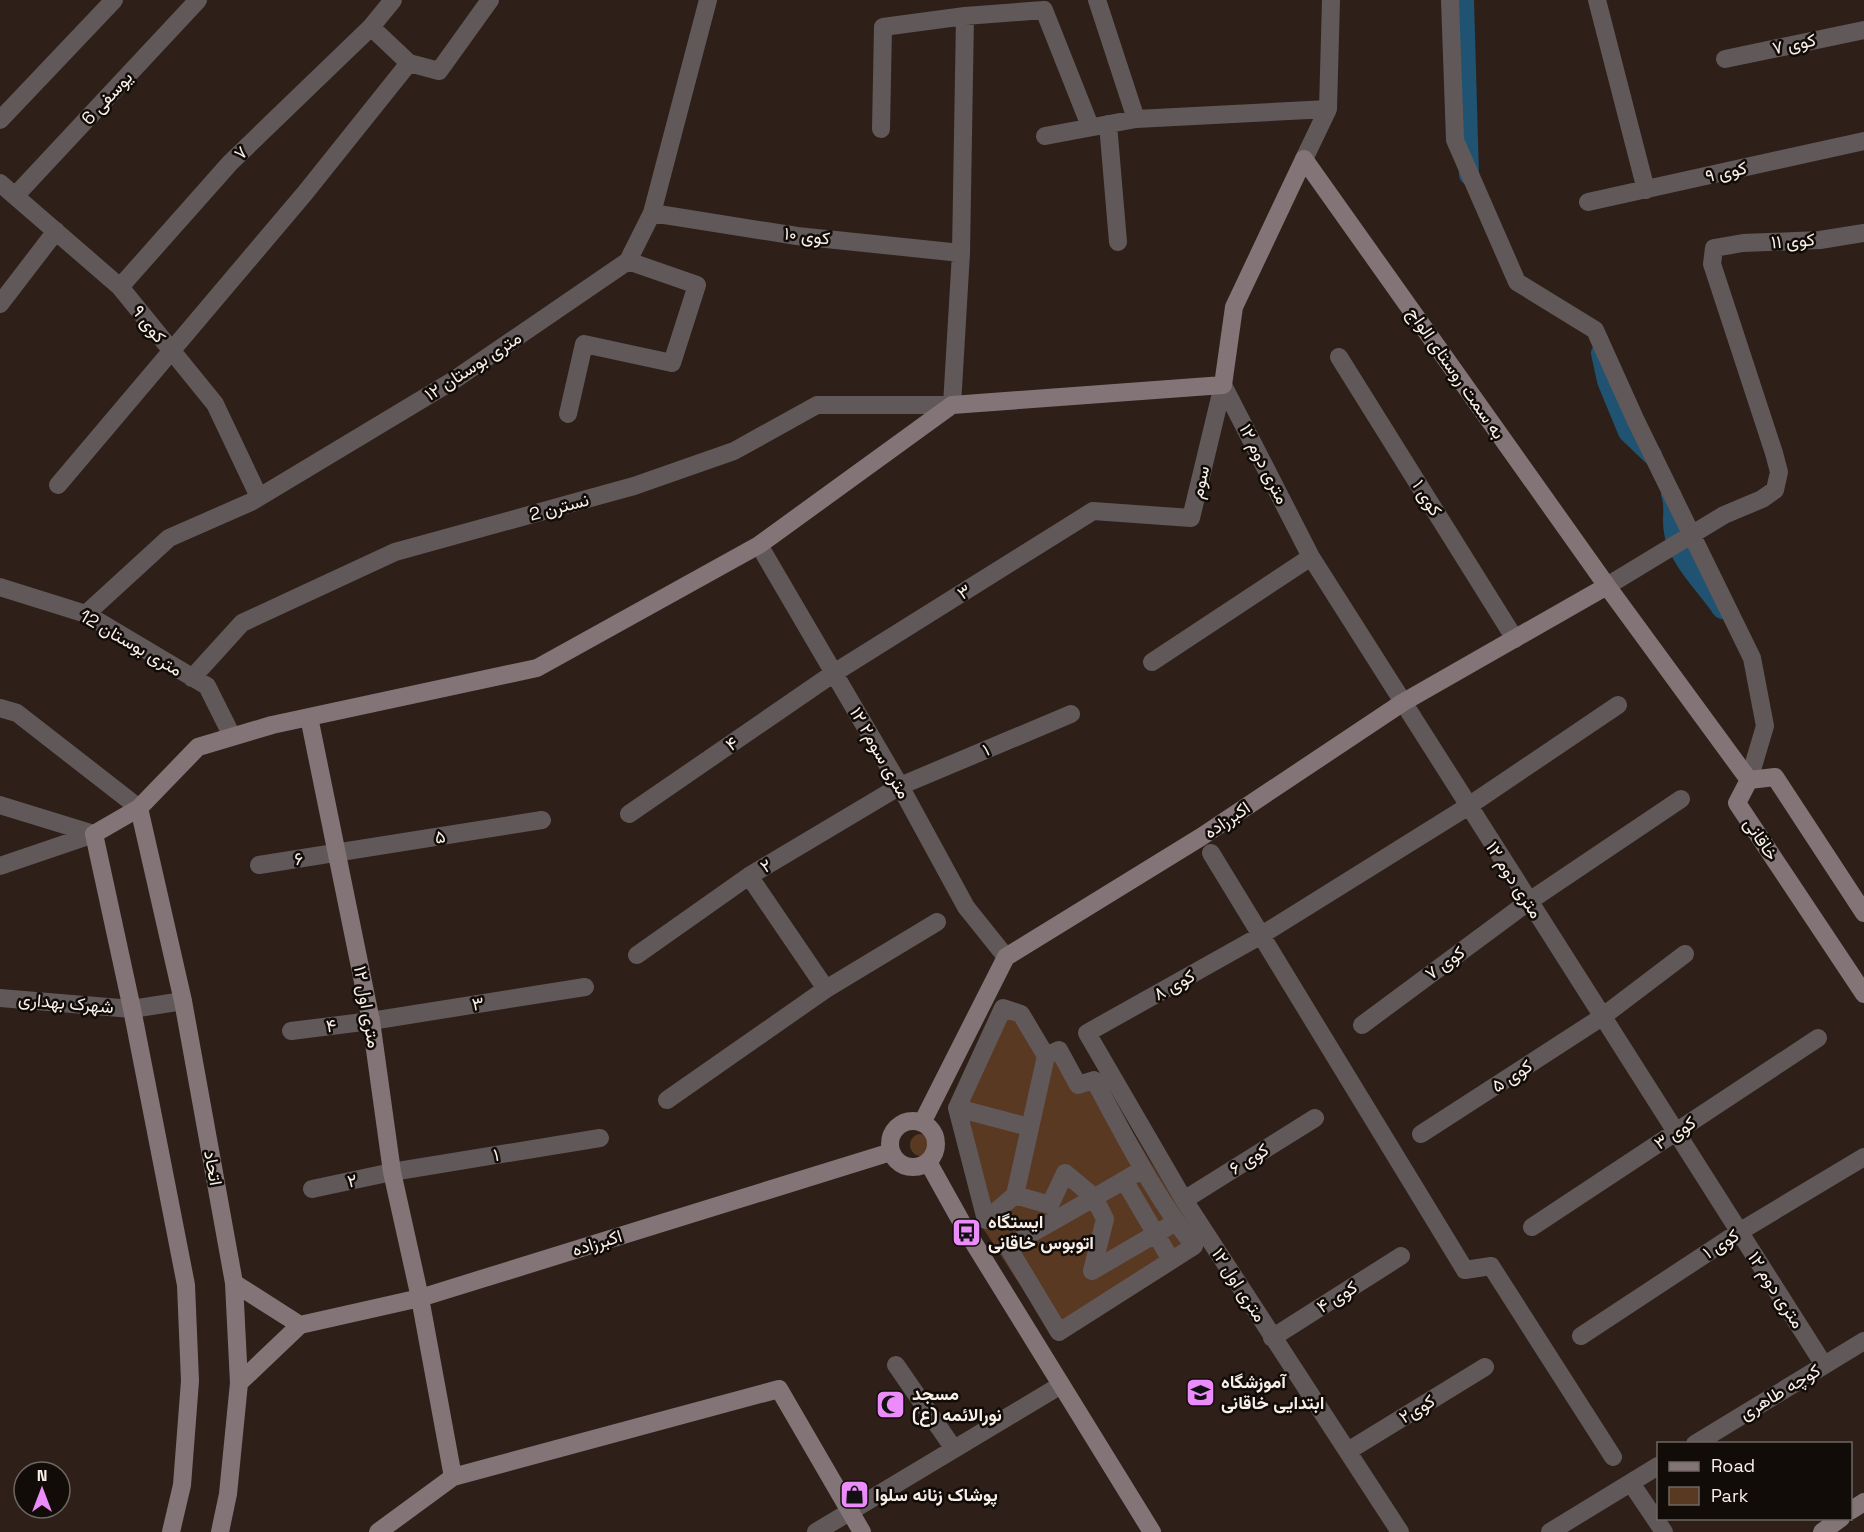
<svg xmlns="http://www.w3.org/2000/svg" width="1864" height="1532" font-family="'Space Grotesk',Vazirmatn,sans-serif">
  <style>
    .green { fill: #5a3923 }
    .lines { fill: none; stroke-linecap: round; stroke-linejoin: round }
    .canal { stroke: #205371; stroke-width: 20 }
    .street { stroke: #615859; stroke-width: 18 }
    .secondary { stroke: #837577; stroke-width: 18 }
    .labels { text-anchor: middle; stroke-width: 5; stroke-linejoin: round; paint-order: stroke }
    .street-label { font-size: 18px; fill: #f8efe9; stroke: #120c08 }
    .poi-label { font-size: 18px; font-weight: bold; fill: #f8efe9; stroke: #120c08; text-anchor: start }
  </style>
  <rect width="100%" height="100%" fill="#2e2018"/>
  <!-- green -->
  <path class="green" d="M 999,1000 L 1083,1076 L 1096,1073 L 1203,1247 L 1056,1340 L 979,1222 L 950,1105 Z
    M910 1145a11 11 0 1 1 22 0a11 11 0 1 1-22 0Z"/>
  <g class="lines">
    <!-- canal -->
    <path class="canal" d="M 1464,0 L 1469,175
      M 1601,353 L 1607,381 L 1628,432 L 1652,455
      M 1671,494 C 1676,508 1671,519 1674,532 C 1678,560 1707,586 1722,609"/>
    <!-- street -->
    <path class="street" d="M 1097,0 L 1136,119
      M 1450,0 L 1455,140 L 1517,282 L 1595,330 L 1636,421 L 1752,658 L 1765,726 L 1749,780
      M 1597,0 L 1646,190
      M 371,27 L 409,63
      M 1725,59 L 1864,30
      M 0,120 L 114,0
      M 1108,124 L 1118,242
      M 881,129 L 883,27 L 965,16
      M 1045,136 L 1136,119 L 1328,109
      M 1304,159 L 1328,109 L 1331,0
      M 0,183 L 120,287 L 215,404 L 259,497
      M 16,195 L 198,0
      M 1588,202 L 1864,141
      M 652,213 L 797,236 L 961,253
      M 120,287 L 230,163 L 371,27 L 393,0
      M 0,304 L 56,231
      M 1339,357 L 1515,639
      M 1223,385 L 1311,557 L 1824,1365
      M 568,414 L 584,344 L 672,363 L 697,285 L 628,261
      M 58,485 L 305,193 L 409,63 L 439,71 L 490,0
      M 759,545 L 900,786 L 966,907 L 1006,957
      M 1607,586 L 1724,515 L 1762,499 L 1775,490 L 1779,472 L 1774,453 L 1712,264 L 1714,248 L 1743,243 L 1820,240 L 1864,233
      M 0,587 L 86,614 L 207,686 L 232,736
      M 86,614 L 169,538 L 251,502 L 454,380 L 628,261 L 652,213 L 708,0
      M 1152,662 L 1311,557
      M 192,678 L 242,623 L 395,552 L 634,486 L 734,451 L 817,405 L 952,405 L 961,253 L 965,16 L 1044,10 L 1090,126
      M 0,708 L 17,713 L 139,808
      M 0,805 L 94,834
      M 629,814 L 834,673 L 1093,511 L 1191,518 L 1223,385
      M 1211,853 L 1465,1270 L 1491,1266 L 1613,1457
      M 259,865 L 542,820
      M 0,866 L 94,834
      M 749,876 L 826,989
      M 637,955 L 749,876 L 900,786 L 1071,714
      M 0,998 L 132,1009 L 183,1001
      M 1362,1025 L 1528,902 L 1681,799
      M 291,1031 L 371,1021 L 585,987
      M 667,1100 L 826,989 L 937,922
      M 957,1108 L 986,1220 L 1015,1195
      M 1029,1127 L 957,1108 L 1003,1008 L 1021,1014 L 1046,1056
      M 1421,1134 L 1602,1017 L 1685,954
      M 1143,1169 C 1098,1196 1053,1221 1008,1247 L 1059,1332 L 1194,1246 C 1154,1195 1125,1136 1094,1080 L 1078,1085 L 1059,1050 L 1046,1056 L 1015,1195 L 1050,1205 L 1065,1173 L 1094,1197 L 1105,1219 L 1092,1271 L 1176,1222
      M 1124,1180 L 1171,1260
      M 312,1189 L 392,1172 L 600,1138
      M 1184,1200 L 1315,1118
      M 1532,1227 L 1818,1038
      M 1581,1336 L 1739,1232 L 1864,1157
      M 1272,1338 L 1401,1256
      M 896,1365 L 954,1449
      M 1695,1444 L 1864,1341
      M 1348,1451 L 1485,1367
      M 1631,1483 L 1664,1532
      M 816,1532 L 1061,1385
      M 1400,1532 L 1184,1200 L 1087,1033 L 1260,936 L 1467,807 L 1618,705
      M 1550,1532 L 1658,1466"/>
    <!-- secondary -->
    <path class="secondary" d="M 309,717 L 371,1021 L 392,1172 L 420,1298 L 453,1477
      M 1749,780 L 1737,803 L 1864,994
      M 1749,780 L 1775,777 L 1864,913
      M 139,808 L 183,1001 L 234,1283 L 239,1383 L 228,1494 L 220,1532
      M890 1144a23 23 0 1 1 46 0a23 23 0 1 1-46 0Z
      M 922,1123 L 1006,957 L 1201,837 L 1402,703 L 1607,586
      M 928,1162 L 967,1232 L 1152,1532
      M 234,1283 L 300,1325
      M 300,1325 L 420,1298 L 891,1152
      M 239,1383 L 300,1325
      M 1850,1511 L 1864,1502
      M 171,1532 L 182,1485 L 190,1381 L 186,1285 L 132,1009 L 94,834 L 139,808 L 198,747 L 272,725 L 537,668 L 759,545 L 952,405 L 1223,385 L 1234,307 L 1304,159 L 1607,586 L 1749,780
      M 378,1532 L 453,1477 L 779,1389 L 862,1532
      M 1822,1532 L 1841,1518"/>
  </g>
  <!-- icons -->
  <defs>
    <symbol id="bus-square" viewBox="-11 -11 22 22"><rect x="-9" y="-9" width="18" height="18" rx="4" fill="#ec8cfa" stroke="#120c08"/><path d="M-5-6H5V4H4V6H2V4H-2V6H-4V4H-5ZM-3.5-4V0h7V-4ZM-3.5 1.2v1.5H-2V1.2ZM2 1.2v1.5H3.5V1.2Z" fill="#111"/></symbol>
    <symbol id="school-square" viewBox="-11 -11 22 22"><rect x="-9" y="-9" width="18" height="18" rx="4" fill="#ec8cfa" stroke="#120c08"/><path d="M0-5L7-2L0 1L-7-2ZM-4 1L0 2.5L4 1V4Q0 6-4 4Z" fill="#111"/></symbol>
    <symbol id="mosque-square" viewBox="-11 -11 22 22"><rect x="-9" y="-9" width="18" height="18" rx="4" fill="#ec8cfa" stroke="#120c08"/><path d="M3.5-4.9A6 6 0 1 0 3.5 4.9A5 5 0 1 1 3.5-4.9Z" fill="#111"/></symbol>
    <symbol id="shop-square" viewBox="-11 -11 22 22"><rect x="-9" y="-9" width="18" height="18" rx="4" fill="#ec8cfa" stroke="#120c08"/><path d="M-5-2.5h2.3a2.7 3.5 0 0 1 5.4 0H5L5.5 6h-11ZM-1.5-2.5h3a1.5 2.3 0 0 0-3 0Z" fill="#111"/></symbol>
  </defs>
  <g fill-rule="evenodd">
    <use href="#bus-square" x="950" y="1216" width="33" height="33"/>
    <use href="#school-square" x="1184" y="1376" width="33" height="33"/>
    <use href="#mosque-square" x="874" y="1388" width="33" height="33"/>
    <use href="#shop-square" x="838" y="1478" width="33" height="33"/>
  </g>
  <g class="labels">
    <!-- street labels -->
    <g class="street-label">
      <text transform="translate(1794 44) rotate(-12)" y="6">کوی ۷</text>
      <text transform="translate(107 98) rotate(-47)" y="6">یوسفی 6</text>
      <text transform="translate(241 153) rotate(-44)" y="6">۷</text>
      <text transform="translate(1726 172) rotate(-13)" y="6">کوی ۹</text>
      <text transform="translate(807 236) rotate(7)" y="6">کوی ۱۰</text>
      <text transform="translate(1793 241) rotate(-4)" y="6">کوی ۱۱</text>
      <text transform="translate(149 324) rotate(52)" y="6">کوی ۹</text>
      <text transform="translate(473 366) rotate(-33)" y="6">۱۲ متری بوستان</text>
      <text transform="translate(1456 373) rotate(55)" y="6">به سمت روستای الواج</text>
      <text transform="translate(1264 464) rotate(63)" y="6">۱۲ متری دوم</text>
      <text transform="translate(1200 482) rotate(-77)" y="6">سوم</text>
      <text transform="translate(1427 498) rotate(58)" y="6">کوی ۱</text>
      <text transform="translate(559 507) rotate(-15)" y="6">نسترن 2</text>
      <text transform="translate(964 592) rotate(-32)" y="6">۳</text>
      <text transform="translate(131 643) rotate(30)" y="6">12 متری بوستان</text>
      <text transform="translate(732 744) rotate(-34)" y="6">۴</text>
      <text transform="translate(986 750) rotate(-23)" y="6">۱</text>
      <text transform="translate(880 753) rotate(60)" y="6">۱۲ متری سوم۲</text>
      <text transform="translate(1227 820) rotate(-34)" y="6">اکبرزاده</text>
      <text transform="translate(440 837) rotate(-9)" y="6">۵</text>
      <text transform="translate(1761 839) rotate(56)" y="6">خاقانی</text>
      <text transform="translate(299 859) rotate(-9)" y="6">۶</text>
      <text transform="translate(766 866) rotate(-31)" y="6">۲</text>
      <text transform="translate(1514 880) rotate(57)" y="6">۱۲ متری دوم</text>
      <text transform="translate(1445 963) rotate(-36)" y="6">کوی ۷</text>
      <text transform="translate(1174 985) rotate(-29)" y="6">کوی ۸</text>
      <text transform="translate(66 1003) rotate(5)" y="6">شهرک بهداری</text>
      <text transform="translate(478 1004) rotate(-9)" y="6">۳</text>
      <text transform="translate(367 1007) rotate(80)" y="6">۱۲ متری اول</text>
      <text transform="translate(331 1026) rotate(-7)" y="6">۴</text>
      <text transform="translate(1512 1076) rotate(-33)" y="6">کوی ۵</text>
      <text transform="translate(1675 1133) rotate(-33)" y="6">کوی ۳</text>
      <text transform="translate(496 1155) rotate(-9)" y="6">۱</text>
      <text transform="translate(1249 1159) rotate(-32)" y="6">کوی ۶</text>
      <text transform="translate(213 1168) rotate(80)" y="6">اتحاد</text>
      <text transform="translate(352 1181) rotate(-12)" y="6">۲</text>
      <text transform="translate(597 1243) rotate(-17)" y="6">اکبرزاده</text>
      <text transform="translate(1721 1244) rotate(-33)" y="6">کوی ۱</text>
      <text transform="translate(1239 1285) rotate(57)" y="6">۱۲ متری اول</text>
      <text transform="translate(1776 1290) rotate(57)" y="6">۱۲ متری دوم</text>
      <text transform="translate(1337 1297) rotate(-32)" y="6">کوی ۴</text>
      <text transform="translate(1780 1392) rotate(-31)" y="6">کوچه طاهری</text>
      <text transform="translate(1417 1409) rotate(-31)" y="6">کوی۲</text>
    </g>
    <!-- poi labels -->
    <g class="poi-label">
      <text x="988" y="1228">ایستگاه<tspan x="988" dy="21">اتوبوس خاقانی</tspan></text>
      <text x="1221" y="1388">آموزشگاه<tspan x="1221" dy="21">ابتدایی خاقانی</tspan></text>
      <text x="912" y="1400">مسجد<tspan x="912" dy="21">نورالائمه (ع)</tspan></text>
      <text x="875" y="1501">پوشاک زنانه سلوا</text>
    </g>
  </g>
  <!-- legend -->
  <rect x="1657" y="1442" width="195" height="78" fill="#120c08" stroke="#6e6762" stroke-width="1.5"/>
  <rect x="1669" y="1462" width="30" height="9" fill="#837577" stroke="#6e6762" stroke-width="1.5"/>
  <text x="1711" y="1472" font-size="18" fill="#f8efe9">Road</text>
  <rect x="1669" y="1487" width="30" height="18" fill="#5a3923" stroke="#6e6762" stroke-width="1.5"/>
  <text x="1711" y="1502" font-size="18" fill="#f8efe9">Park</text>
  <!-- north arrow -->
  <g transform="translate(42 1490)"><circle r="28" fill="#120c08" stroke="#6e6762" stroke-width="1.5"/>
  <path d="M0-4.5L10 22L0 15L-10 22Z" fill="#ec8cfa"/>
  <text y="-9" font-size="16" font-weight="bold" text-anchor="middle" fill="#f8efe9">N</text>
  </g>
</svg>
